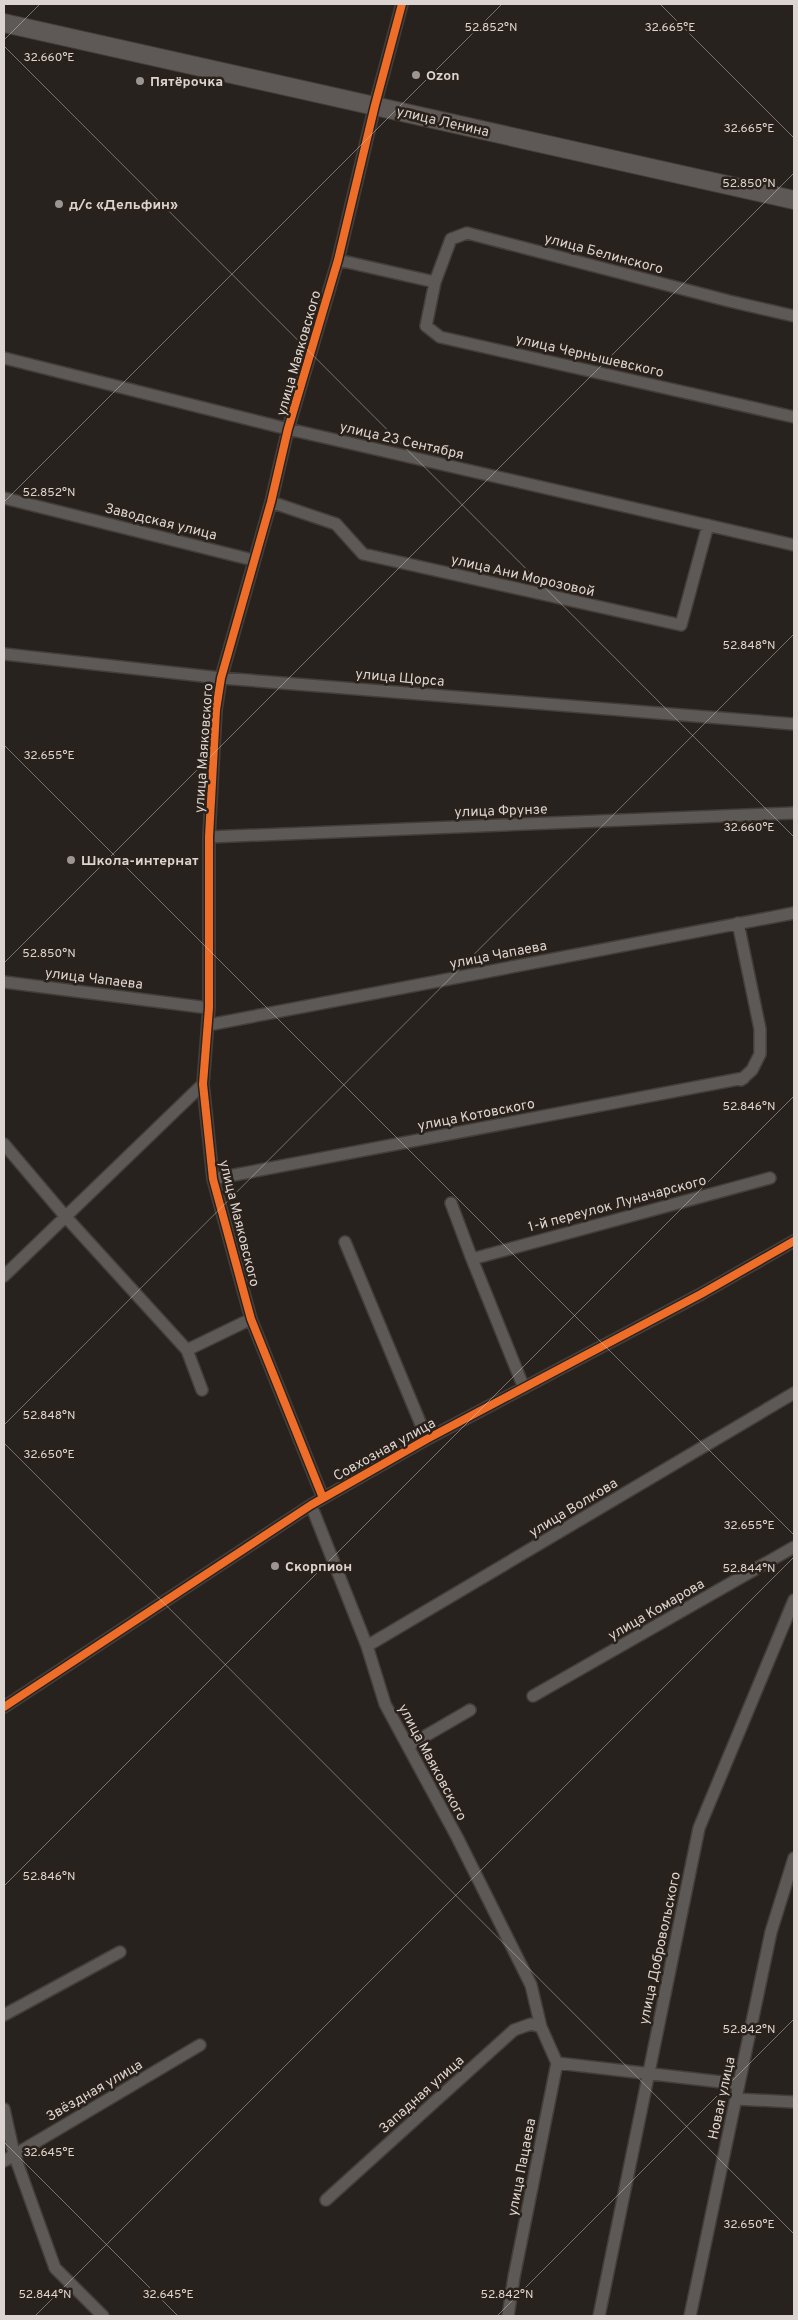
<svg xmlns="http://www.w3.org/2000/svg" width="798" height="2320" font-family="Overpass,sans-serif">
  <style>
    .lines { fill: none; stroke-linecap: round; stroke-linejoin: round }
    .street-casing { stroke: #443e3b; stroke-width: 14 }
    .primary-casing { stroke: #443e3b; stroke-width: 20 }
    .street { stroke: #5c5957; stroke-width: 11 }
    .primary { stroke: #5e5957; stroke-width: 18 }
    .cycleway-casing { stroke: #2b211b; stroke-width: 11 }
    .cycleway { stroke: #ee6e29; stroke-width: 8 }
    .ticks { fill: none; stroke: #dbd4d0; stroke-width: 1; stroke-opacity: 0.45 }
    .poi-dot { fill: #9c9692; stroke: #2b211b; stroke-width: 2 }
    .labels { text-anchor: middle; stroke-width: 5; stroke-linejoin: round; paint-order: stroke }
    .poi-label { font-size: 14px; font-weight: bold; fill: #dbd4d0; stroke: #2b211b; text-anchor: start }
    .street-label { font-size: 14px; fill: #dbd4d0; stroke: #2b211b }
    .ticks-label { font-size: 12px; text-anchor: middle; fill: #dbd4d0; stroke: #2b211b; stroke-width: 5; stroke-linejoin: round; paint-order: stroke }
  </style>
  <rect width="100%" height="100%" fill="#28221e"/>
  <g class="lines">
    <defs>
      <path id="street" d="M 338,260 L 435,282
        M 794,316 L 729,301 L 467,233 L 451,239 L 435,282 L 426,326 L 440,337 L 794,417
        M 4,358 L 288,429 L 794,545
        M 4,498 L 253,560
        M 271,502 L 336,524 L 363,554 L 681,625 L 708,525
        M 4,654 L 221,678 L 794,724
        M 209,837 L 794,813
        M 738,923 L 760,1029 L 760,1054 L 752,1070 L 741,1080
        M 4,982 L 209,1008
        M 208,1025 L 794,913
        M 4,1144 L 65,1216 L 187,1350 L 251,1319
        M 213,1179 L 744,1078
        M 451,1203 L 472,1259
        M 345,1242 L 427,1439
        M 4,1276 L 203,1084
        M 187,1350 L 202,1390
        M 524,1388 L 472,1259 L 770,1178
        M 323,1498 L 251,1319 L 213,1179 L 203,1084 L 209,1008 L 209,837 L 216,710 L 221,678 L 271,502 L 288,429 L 338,260 L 375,105 L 402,4
        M 311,1505 L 367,1646 L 385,1704 L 457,1837 L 531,1985 L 541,2027 L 557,2063 L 514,2277 L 508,2316
        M 367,1646 L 794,1393
        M 533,1696 L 794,1547
        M 4,1707 L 311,1505 L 427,1439 L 701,1294 L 794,1241
        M 408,1746 L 470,1710
        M 4,2015 L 120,1952
        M 557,2063 L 739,2084
        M 736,2099 L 794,2102
        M 4,2109 L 14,2154 L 55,2268 L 103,2316
        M 4,2161 L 200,2045
        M 326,2200 L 514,2030 L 531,2024 L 541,2027
        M 599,2316 L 699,1828 L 794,1600
        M 690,2316 L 771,1932 L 794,1858"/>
      <path id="primary" d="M 4,23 L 794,200"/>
    </defs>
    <!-- street casing -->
    <use href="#street" class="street-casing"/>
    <!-- primary casing -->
    <use href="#primary" class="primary-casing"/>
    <!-- street -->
    <use href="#street" class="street"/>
    <!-- primary -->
    <use href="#primary" class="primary"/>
    <defs>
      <path id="cycleway" d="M 323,1498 L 251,1319 L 213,1179 L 203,1084 L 209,1008 L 209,837 L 216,710 L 221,678 L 271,502 L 288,429 L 338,260 L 375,105 L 402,4
        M 4,1707 L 311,1505 L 427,1439 L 701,1294 L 794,1241"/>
    </defs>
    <!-- cycleway casing -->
    <use href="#cycleway" class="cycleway-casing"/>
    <!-- cycleway -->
    <use href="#cycleway" class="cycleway"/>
  </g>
  <!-- ticks -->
  <path class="ticks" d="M 660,4 L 794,138M 4,40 L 40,4M 4,46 L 794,837M 4,502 L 502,4M 4,745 L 794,1535M 4,963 L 794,173M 4,1425 L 794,634M 4,1443 L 794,2234M 4,1886 L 794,1096M 4,2142 L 178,2316M 35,2316 L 794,1557M 497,2316 L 794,2019"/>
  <!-- markers -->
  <g class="poi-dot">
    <circle cx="416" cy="75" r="5"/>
    <circle cx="140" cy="81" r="5"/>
    <circle cx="59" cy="204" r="5"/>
    <circle cx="71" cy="860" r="5"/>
    <circle cx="275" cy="1566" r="5"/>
  </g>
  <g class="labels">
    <!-- poi labels -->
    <g class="poi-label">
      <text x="426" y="80">Ozon</text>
      <text x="150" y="86">Пятёрочка</text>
      <text x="69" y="209">д/с «Дельфин»</text>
      <text x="81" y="865">Школа-интернат</text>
      <text x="285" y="1571">Скорпион</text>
    </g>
    <!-- street labels -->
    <g class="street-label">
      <text transform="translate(443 121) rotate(13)" y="5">улица Ленина</text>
      <text transform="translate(604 253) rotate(15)" y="5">улица Белинского</text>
      <text transform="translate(298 353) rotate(-74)" y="5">улица Маяковского</text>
      <text transform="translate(590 355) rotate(13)" y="5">улица Чернышевского</text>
      <text transform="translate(402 440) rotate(13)" y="5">улица 23 Сентября</text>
      <text transform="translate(161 521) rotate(14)" y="5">Заводская улица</text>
      <text transform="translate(523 575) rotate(13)" y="5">улица Ани Морозовой</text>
      <text transform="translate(400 677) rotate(5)" y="5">улица Щорса</text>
      <text transform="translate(203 748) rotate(-86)" y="5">улица Маяковского</text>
      <text transform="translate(501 810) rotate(-2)" y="5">улица Фрунзе</text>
      <text transform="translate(498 954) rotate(-11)" y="5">улица Чапаева</text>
      <text transform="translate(94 978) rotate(7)" y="5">улица Чапаева</text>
      <text transform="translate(476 1114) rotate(-11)" y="5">улица Котовского</text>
      <text transform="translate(617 1203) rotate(-15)" y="5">1-й переулок Луначарского</text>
      <text transform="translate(240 1223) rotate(76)" y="5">улица Маяковского</text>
      <text transform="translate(384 1449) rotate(-29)" y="5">Совхозная улица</text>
      <text transform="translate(573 1507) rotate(-31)" y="5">улица Волкова</text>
      <text transform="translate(656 1609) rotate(-30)" y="5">улица Комарова</text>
      <text transform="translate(433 1762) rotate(62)" y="5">улица Маяковского</text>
      <text transform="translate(659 1948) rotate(-78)" y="5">улица Добровольского</text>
      <text transform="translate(94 2090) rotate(-30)" y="5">Звёздная улица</text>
      <text transform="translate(421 2094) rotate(-42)" y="5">Западная улица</text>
      <text transform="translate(721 2098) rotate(-78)" y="5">Новая улица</text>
      <text transform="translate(521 2167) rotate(-79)" y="5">улица Пацаева</text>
    </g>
  </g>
  <g class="ticks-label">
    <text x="491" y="31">52.852°N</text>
    <text x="670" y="31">32.665°E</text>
    <text x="49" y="61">32.660°E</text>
    <text x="749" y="132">32.665°E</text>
    <text x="749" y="187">52.850°N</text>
    <text x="49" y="496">52.852°N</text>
    <text x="749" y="649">52.848°N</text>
    <text x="49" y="759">32.655°E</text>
    <text x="749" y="831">32.660°E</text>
    <text x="49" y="957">52.850°N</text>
    <text x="749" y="1110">52.846°N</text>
    <text x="49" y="1419">52.848°N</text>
    <text x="49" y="1458">32.650°E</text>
    <text x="749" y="1529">32.655°E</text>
    <text x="749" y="1572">52.844°N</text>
    <text x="49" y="1880">52.846°N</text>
    <text x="749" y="2033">52.842°N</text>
    <text x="49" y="2156">32.645°E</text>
    <text x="749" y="2228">32.650°E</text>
    <text x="45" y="2298">52.844°N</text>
    <text x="168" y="2298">32.645°E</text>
    <text x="507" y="2298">52.842°N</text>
  </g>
  <!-- border -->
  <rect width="798" height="2320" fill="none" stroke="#dbd4d0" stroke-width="10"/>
</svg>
